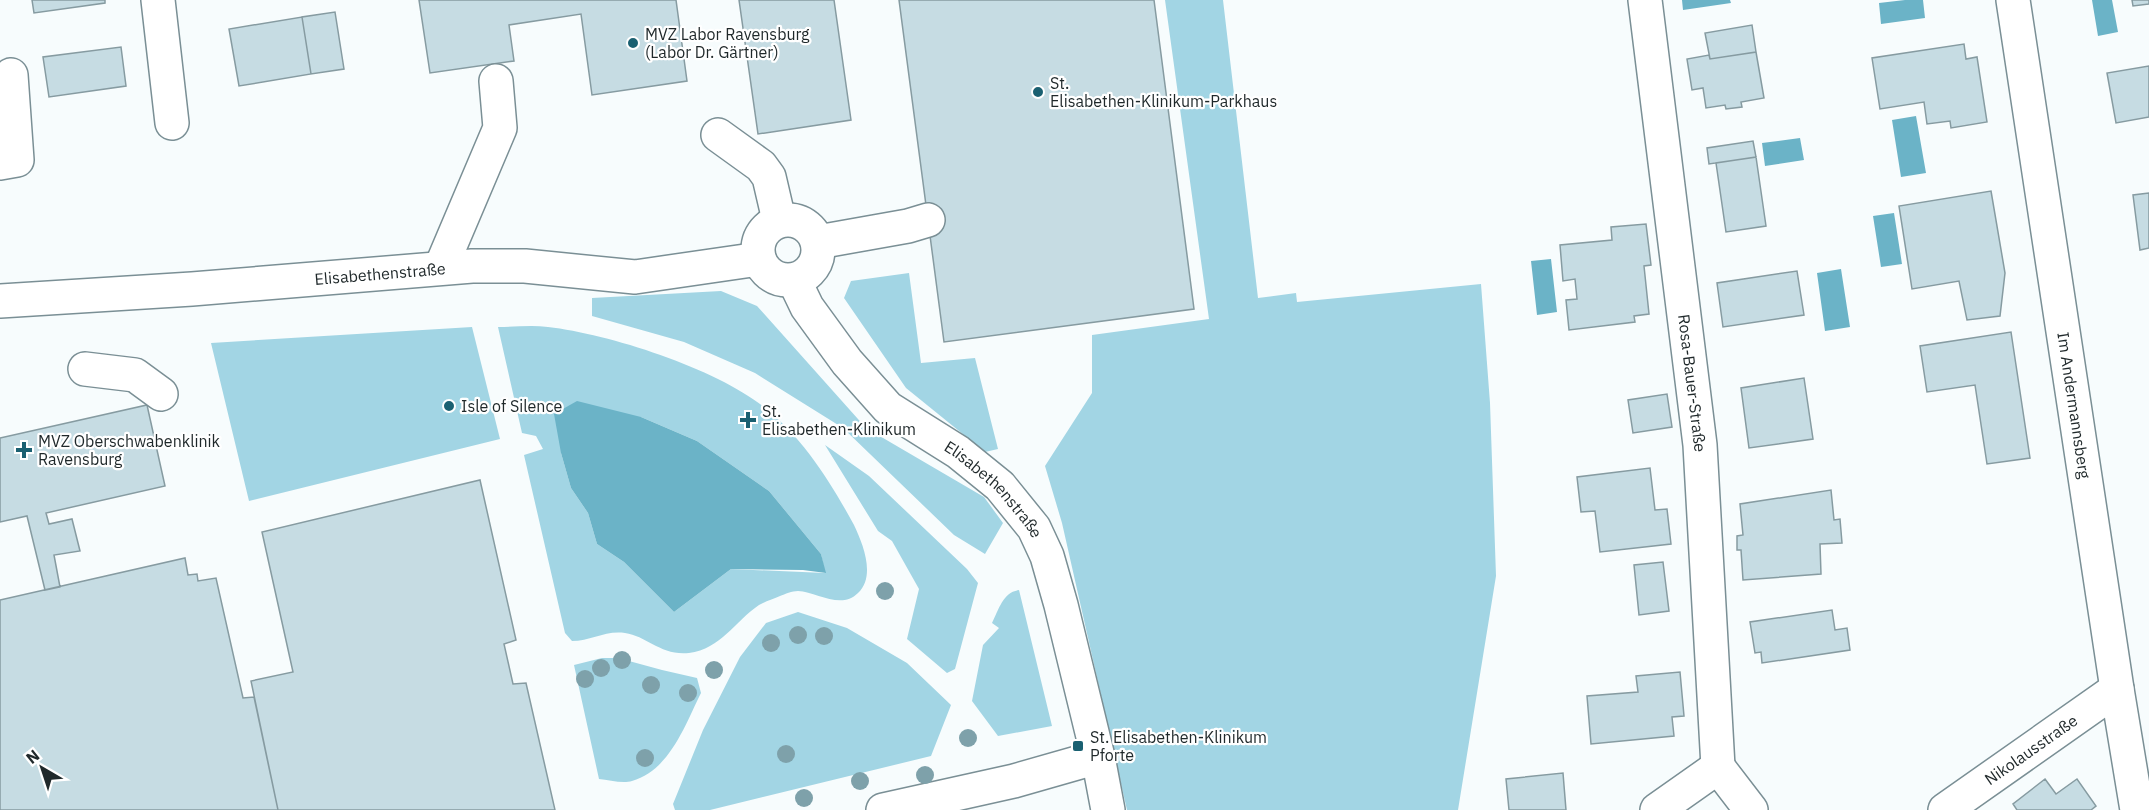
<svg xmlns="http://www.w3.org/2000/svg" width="2149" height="810" font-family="'IBM Plex Sans',sans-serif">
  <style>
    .green { fill: #a2d5e4; fill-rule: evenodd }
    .water { fill: #6bb3c7 }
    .building { fill: #c6dce3; stroke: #869ba1; stroke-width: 1.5 }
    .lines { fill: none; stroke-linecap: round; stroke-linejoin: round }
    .minor-casing { stroke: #7a8f95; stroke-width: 36 }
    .minor { stroke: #fff; stroke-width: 33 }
    .tree { fill: #7ea1aa }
    .poi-dot { fill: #1a6071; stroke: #fff; stroke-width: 2 }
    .labels { text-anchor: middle; stroke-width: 4.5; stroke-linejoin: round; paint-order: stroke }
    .poi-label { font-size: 16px; fill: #1f282a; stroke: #fff; text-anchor: start }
    .street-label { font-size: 16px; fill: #1f282a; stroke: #fff }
  </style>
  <rect width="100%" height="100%" fill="#f7fcfd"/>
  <!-- green -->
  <path class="green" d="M 1165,0 L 1223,0 L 1258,298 L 1296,293 L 1297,302 L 1481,284 L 1490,403 L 1496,576 L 1458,810 L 1127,810 L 1062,523 L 1045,466 L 1092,393 L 1092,335 L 1209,319 Z
    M 909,273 L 921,363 L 975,358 L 998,449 L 985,452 L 906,388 L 844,298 L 851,281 Z
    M 721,291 L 757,306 L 866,428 L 984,497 L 1003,523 L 985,554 L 954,535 L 843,428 L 755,373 L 684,342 L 592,316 L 592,298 Z
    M 472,327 L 500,439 L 249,501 L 211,343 Z
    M 498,327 C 514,327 532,325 548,327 C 609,334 715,368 764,407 C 803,438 830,481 854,525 C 863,544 876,576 858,593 C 841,610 817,592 798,591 C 792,591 785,594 780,596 C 774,599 766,601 759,605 C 735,621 721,649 689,653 C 661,656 647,636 625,633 C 606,630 591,641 572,641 L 565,633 L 524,455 L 543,449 L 536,436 L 522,433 ZM 641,417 L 697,441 L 769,491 L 821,554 L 825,573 L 731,569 L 674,612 L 624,562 L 597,544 L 588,513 L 571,488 L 561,453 Z
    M 825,445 L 869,476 L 967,569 L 978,583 L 955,669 L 947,673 L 907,639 L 919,589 L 892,541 L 878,531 Z
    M 1019,590 L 1052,726 L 998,736 L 972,701 L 983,645 L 999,628 L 992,623 C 999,609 1003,592 1019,590 Z
    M 798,612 L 847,628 L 907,663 L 951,705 L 931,756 L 710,810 L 675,810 L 673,804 L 703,730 L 740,657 L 766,623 Z
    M 602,658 L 618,658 L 662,670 L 697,678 L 701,693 C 685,725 670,770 632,781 C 623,784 609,780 599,779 L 574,665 Z"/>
  <!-- water -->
  <path class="water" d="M 1682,0 L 1730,0 L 1731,3 L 1683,10 Z
    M 1905,0 L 1923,0 L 1925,18 L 1881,24 L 1879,3 Z
    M 2092,0 L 2112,0 L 2118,32 L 2098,36 Z
    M 1916,116 L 1926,173 L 1901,177 L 1892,120 Z
    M 1800,138 L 1804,160 L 1765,166 L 1762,143 Z
    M 1894,213 L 1902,264 L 1881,267 L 1873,216 Z
    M 1551,259 L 1557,312 L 1537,315 L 1531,261 Z
    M 1841,269 L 1850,327 L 1825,331 L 1817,273 Z
    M 577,401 L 641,417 L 697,441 L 769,491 L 821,554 L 826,573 L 803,570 L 731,569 L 674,612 L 624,562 L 597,544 L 588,513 L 571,488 L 561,453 L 554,414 Z"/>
  <!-- building -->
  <path class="building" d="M 32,0 L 105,0 L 105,3 L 34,13 Z
    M 419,0 L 676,0 L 687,81 L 592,95 L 581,14 L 509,25 L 514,61 L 430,73 Z
    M 739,0 L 834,0 L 851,120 L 758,134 Z
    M 899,0 L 1154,0 L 1194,309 L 944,342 Z
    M 2132,0 L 2149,0 L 2149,4 L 2133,6 Z
    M 335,12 L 344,69 L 311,74 L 302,17 Z
    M 302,17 L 311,74 L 239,86 L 229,29 Z
    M 1752,25 L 1756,52 L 1710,59 L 1705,33 Z
    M 1964,44 L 1966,59 L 1977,57 L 1987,122 L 1951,128 L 1950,121 L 1927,124 L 1924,102 L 1880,109 L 1872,58 Z
    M 121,47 L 126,86 L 49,97 L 43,57 Z
    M 1756,52 L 1764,98 L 1741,102 L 1742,107 L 1726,109 L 1725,105 L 1706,108 L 1703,88 L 1692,90 L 1687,59 L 1709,55 L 1710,59 Z
    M 2149,66 L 2149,117 L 2116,123 L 2107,73 Z
    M 1753,141 L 1756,157 L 1709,164 L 1707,148 Z
    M 1756,157 L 1766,226 L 1726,232 L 1716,163 Z
    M 1991,191 L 2005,273 L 2000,316 L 1967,320 L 1959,281 L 1912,289 L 1899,206 Z
    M 2149,193 L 2149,248 L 2140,250 L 2133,195 Z
    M 1646,224 L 1651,265 L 1644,266 L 1649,314 L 1634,316 L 1635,322 L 1569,330 L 1566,300 L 1577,299 L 1575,279 L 1563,281 L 1560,245 L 1612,240 L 1611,227 Z
    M 1797,271 L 1804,315 L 1723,327 L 1717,283 Z
    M 2011,332 L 2030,458 L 1987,464 L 1975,385 L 1927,392 L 1920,346 Z
    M 1804,378 L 1813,439 L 1749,448 L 1741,388 Z
    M 1667,394 L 1672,427 L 1633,433 L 1628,400 Z
    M 147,405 L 165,486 L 46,513 L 49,524 L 72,519 L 80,551 L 54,555 L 60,587 L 45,590 L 27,516 L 0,522 L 0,438 Z
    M 1650,468 L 1655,510 L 1667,509 L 1671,544 L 1600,552 L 1595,511 L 1581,512 L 1577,477 Z
    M 480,480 L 516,640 L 504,644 L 513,684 L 526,683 L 555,810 L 278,810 L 251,681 L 293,672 L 262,532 Z
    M 1831,490 L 1834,520 L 1840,519 L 1842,543 L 1820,544 L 1821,574 L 1743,580 L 1741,550 L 1737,550 L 1737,536 L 1743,535 L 1740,504 Z
    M 185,558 L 188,575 L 197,574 L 198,581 L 216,578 L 243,698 L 254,697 L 278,810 L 0,810 L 0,600 Z
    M 1663,562 L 1669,611 L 1639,615 L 1634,565 Z
    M 1832,610 L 1835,630 L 1847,628 L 1850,650 L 1762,663 L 1761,652 L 1755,653 L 1750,622 Z
    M 1680,672 L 1684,716 L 1672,717 L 1674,736 L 1591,744 L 1587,696 L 1638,692 L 1636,676 Z
    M 1563,773 L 1566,810 L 1509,810 L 1506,779 Z
    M 2045,779 L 2056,794 L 2077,779 L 2096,806 L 2091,810 L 2017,810 L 2013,804 Z"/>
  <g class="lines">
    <defs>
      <g id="minor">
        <path d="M 158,0 L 172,123"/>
        <path id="s1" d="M 1645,0 L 1700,445 L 1718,767"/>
        <path id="s2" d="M 2013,0 L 2117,689 L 2137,810"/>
        <path d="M 718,135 L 761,166 L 769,177 L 779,220"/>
        <path d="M 0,163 L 17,160 L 11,75"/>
        <circle cx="788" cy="250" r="30"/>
        <path d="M 818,242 L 908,226 L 928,220"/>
        <path d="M 441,267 L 500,128 L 496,81"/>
        <path id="s3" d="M 794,280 L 807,307 L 847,362 L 888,408 L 958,452 L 1000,486 L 1034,528 L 1047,556 L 1061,605 L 1098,757 L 1108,810"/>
        <path id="s4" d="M 0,301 L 192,289 L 472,266 L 525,266 L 635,277 L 759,259"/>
        <path d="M 85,369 L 135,375 L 161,394"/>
        <path d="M 1718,767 L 1751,810"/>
        <path d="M 883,810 L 1014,781 L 1098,757"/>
        <path d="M 1657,810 L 1718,767"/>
        <path id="s5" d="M 1945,810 L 2117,689"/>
      </g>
    </defs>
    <!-- minor casing -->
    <use href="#minor" class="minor-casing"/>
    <!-- minor -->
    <use href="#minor" class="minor"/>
  </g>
  <!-- trees -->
  <g class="tree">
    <circle cx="885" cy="591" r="9"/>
    <circle cx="798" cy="635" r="9"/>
    <circle cx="824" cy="636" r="9"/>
    <circle cx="771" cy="643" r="9"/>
    <circle cx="622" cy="660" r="9"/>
    <circle cx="601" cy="668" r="9"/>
    <circle cx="714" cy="670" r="9"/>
    <circle cx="585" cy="679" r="9"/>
    <circle cx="651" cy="685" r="9"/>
    <circle cx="688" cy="693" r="9"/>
    <circle cx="968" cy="738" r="9"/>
    <circle cx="786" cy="754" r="9"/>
    <circle cx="645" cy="758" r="9"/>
    <circle cx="925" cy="775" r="9"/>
    <circle cx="860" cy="781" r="9"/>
    <circle cx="804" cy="798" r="9"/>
  </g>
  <!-- markers -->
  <g class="poi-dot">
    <circle cx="633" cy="43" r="6"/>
    <circle cx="1038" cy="92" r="6"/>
    <circle cx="449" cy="406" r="6"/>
    <path d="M745 411h6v6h6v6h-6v6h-6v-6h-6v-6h6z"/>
    <path d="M21 441h6v6h6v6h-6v6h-6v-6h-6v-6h6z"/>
    <rect x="1072" y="740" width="12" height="12" rx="3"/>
  </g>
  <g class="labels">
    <!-- poi labels -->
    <g class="poi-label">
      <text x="645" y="40">MVZ Labor Ravensburg<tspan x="645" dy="18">(Labor Dr. Gärtner)</tspan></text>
      <text x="1050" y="89">St.<tspan x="1050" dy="18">Elisabethen-Klinikum-Parkhaus</tspan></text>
      <text x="461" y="412">Isle of Silence</text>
      <text x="762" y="417">St.<tspan x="762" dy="18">Elisabethen-Klinikum</tspan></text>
      <text x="38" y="447">MVZ Oberschwabenklinik<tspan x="38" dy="18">Ravensburg</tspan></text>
      <text x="1090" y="743">St. Elisabethen-Klinikum<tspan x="1090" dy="18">Pforte</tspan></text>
    </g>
    <!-- street labels -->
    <g class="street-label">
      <text dy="6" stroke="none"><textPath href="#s4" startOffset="381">Elisabethenstraße</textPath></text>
      <text dy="6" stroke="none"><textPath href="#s1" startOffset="386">Rosa-Bauer-Straße</textPath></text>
      <text dy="6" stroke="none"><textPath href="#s2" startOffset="410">Im Andermannsberg</textPath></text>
      <text dy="6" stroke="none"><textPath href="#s3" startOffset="294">Elisabethenstraße</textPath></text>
      <text dy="6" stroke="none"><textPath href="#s5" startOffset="105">Nikolausstraße</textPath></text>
    </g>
  </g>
  <!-- north arrow -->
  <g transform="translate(42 768) rotate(321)" stroke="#ffffff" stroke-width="4.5" paint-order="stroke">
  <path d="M0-4.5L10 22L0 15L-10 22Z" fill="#1f282a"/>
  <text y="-9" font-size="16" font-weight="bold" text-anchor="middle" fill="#1f282a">N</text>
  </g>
</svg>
